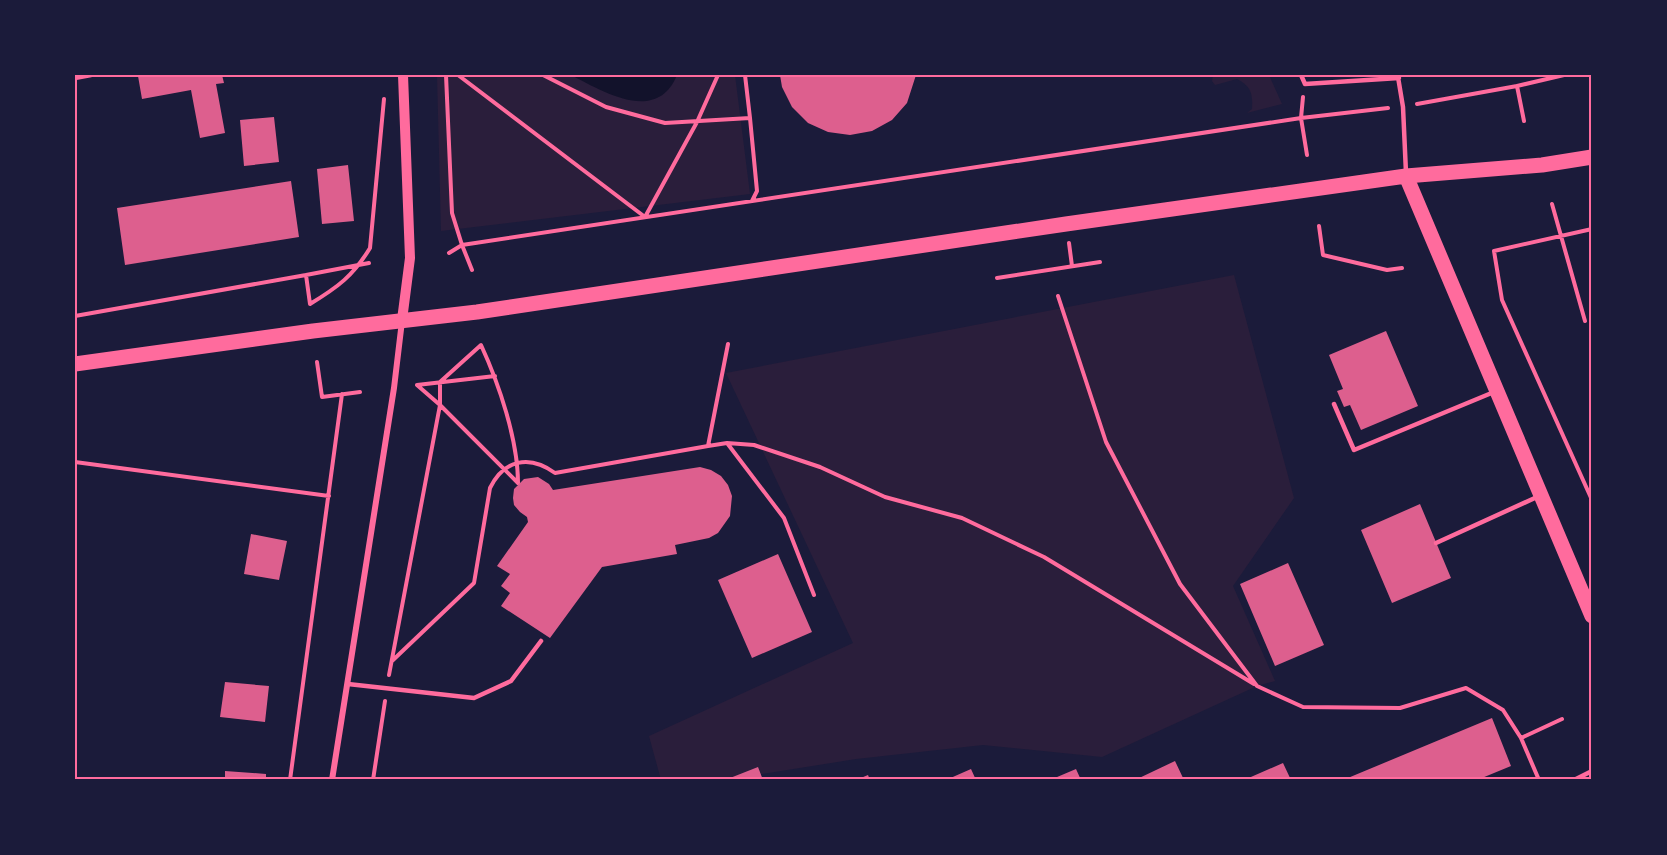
<svg xmlns="http://www.w3.org/2000/svg" width="1667" height="855" font-family="'Sofia Sans Condensed',sans-serif">
  <style>
    .green { fill: #2a1e3b }
    .water { fill: #12122b }
    .building { fill: #dd5f8e }
    .lines { fill: none; stroke-linecap: round; stroke-linejoin: round }
    .path { stroke: #ff6b9d; stroke-width: 4 }
    .service { stroke: #ff6b9d; stroke-width: 4.5 }
    .minor { stroke: #ff6b9d; stroke-width: 6 }
    .tertiary { stroke: #ff6b9d; stroke-width: 10 }
    .primary { stroke: #ff6b9d; stroke-width: 15 }
    .neatline { fill: none; stroke: #ff6b9d; stroke-width: 2 }
  </style>
  <rect width="100%" height="100%" fill="#1b1b3a"/>
  <!-- green -->
  <path class="green" d="M 437,75 L 735,75 L 750,194 L 441,231 Z
    M 1213,75 L 1269,75 L 1282,104 L 1247,113 L 1252,109 C 1253,94 1251,86 1237,79 L 1215,85 L 1212,81 Z
    M 1234,275 L 1294,498 L 1233,586 L 1275,681 L 1257,686 L 1102,757 L 983,745 L 856,759 L 725,780 L 661,780 L 649,736 L 853,643 L 726,373 Z"/>
  <!-- water -->
  <path class="water" d="M 571,75 L 677,75 C 657,125 602,91 571,75 Z"/>
  <!-- building -->
  <path class="building" d="M 222,75 L 224,83 L 216,84 L 225,133 L 200,138 L 191,90 L 142,99 L 138,76 Z
    M 780,75 L 916,75 L 907,103 L 892,120 L 872,131 L 850,135 L 828,132 L 808,123 L 792,107 L 782,87 Z
    M 274,117 L 279,162 L 244,166 L 240,120 Z
    M 348,165 L 354,221 L 322,224 L 317,169 Z
    M 291,181 L 299,237 L 125,265 L 117,208 Z
    M 1386,331 L 1418,406 L 1361,430 L 1350,405 L 1344,407 L 1337,391 L 1343,389 L 1329,355 Z
    M 700,467 L 711,470 L 721,476 L 728,485 L 732,496 L 730,516 L 718,533 L 709,538 L 675,545 L 677,554 L 602,567 L 550,638 L 501,606 L 510,593 L 501,586 L 510,574 L 497,566 L 528,522 L 527,517 L 520,512 L 514,505 L 513,498 L 514,489 L 524,479 L 538,477 L 549,484 L 553,490 Z
    M 1420,504 L 1451,578 L 1392,603 L 1361,530 Z
    M 251,534 L 287,541 L 279,580 L 244,574 Z
    M 778,554 L 812,632 L 752,658 L 718,580 Z
    M 1288,563 L 1324,645 L 1275,666 L 1240,584 Z
    M 225,682 L 269,686 L 265,722 L 220,717 Z
    M 1492,718 L 1511,766 L 1477,780 L 1343,780 Z
    M 1175,761 L 1184,780 L 1135,780 Z
    M 1283,763 L 1291,780 L 1244,780 Z
    M 758,767 L 763,780 L 725,780 Z
    M 971,769 L 976,780 L 946,780 Z
    M 1076,769 L 1081,780 L 1050,780 Z
    M 225,771 L 266,774 L 266,780 L 225,780 Z
    M 868,775 L 870,780 L 856,780 Z"/>
  <g class="lines">
    <!-- path -->
    <path class="path" d="M 446,75 L 452,213 L 462,245 L 1301,118 L 1388,108
      M 458,75 L 645,217 L 697,122 L 718,75
      M 543,75 L 606,107 L 665,123 L 750,118 L 745,75
      M 1517,86 L 1564,75
      M 1303,97 L 1301,118 L 1307,155
      M 1417,104 L 1517,86 L 1524,121
      M 750,118 L 757,191 L 752,201
      M 1552,204 L 1585,321
      M 1319,226 L 1323,255 L 1387,270 L 1402,268
      M 1592,229 L 1494,251 L 1502,300 L 1592,500
      M 1069,243 L 1072,266
      M 449,253 L 462,245 L 472,270
      M 306,275 L 369,263
      M 997,278 L 1100,262
      M 1058,296 L 1106,442 L 1180,584 L 1257,686 L 1303,707 L 1400,708 L 1466,688 L 1503,710 L 1521,738
      M 75,316 L 306,275 L 310,304 C 338,287 353,276 370,248 L 384,99
      M 317,362 L 322,397 L 360,392
      M 417,385 L 495,376
      M 727,443 L 754,445 L 820,467 L 885,497 L 962,518 L 1044,557 L 1254,684
      M 708,446 L 727,443 L 784,518 L 814,595
      M 75,462 L 329,496
      M 392,661 L 474,583 L 490,488 C 504,460 529,454 555,473 L 708,446 L 728,344
      M 389,675 L 440,405 L 440,382 L 481,345 C 499,384 518,440 518,483 L 440,405 L 417,385
      M 290,780 L 342,394
      M 373,780 L 385,701
      M 1539,780 L 1521,738 L 1562,719"/>
    <!-- service -->
    <path class="service" d="M 1301,75 L 1305,84 L 1399,78
      M 1398,77 L 1403,107 L 1406,173
      M 75,78 L 91,75
      M 1334,404 L 1354,450 L 1494,392
      M 1436,543 L 1537,497
      M 348,684 L 474,698 L 511,681 L 541,641
      M 1574,780 L 1592,771"/>
    <!-- minor -->
    <path class="minor" d="M 332,780 L 394,388 L 402,321"/>
    <!-- tertiary -->
    <path class="tertiary" d="M 402,320 L 410,258 L 403,75"/>
    <!-- primary -->
    <path class="primary" d="M 1406,176 L 1592,616
      M 75,364 L 313,331 L 477,312 L 1066,224 L 1406,176 L 1542,165 L 1592,157"/>
  </g>
  <!-- border -->
  <rect width="1667" height="855" fill="none" stroke="#1b1b3a" stroke-width="153"/>
  <rect x="76" y="76" width="1514" height="702" class="neatline"/>
</svg>
